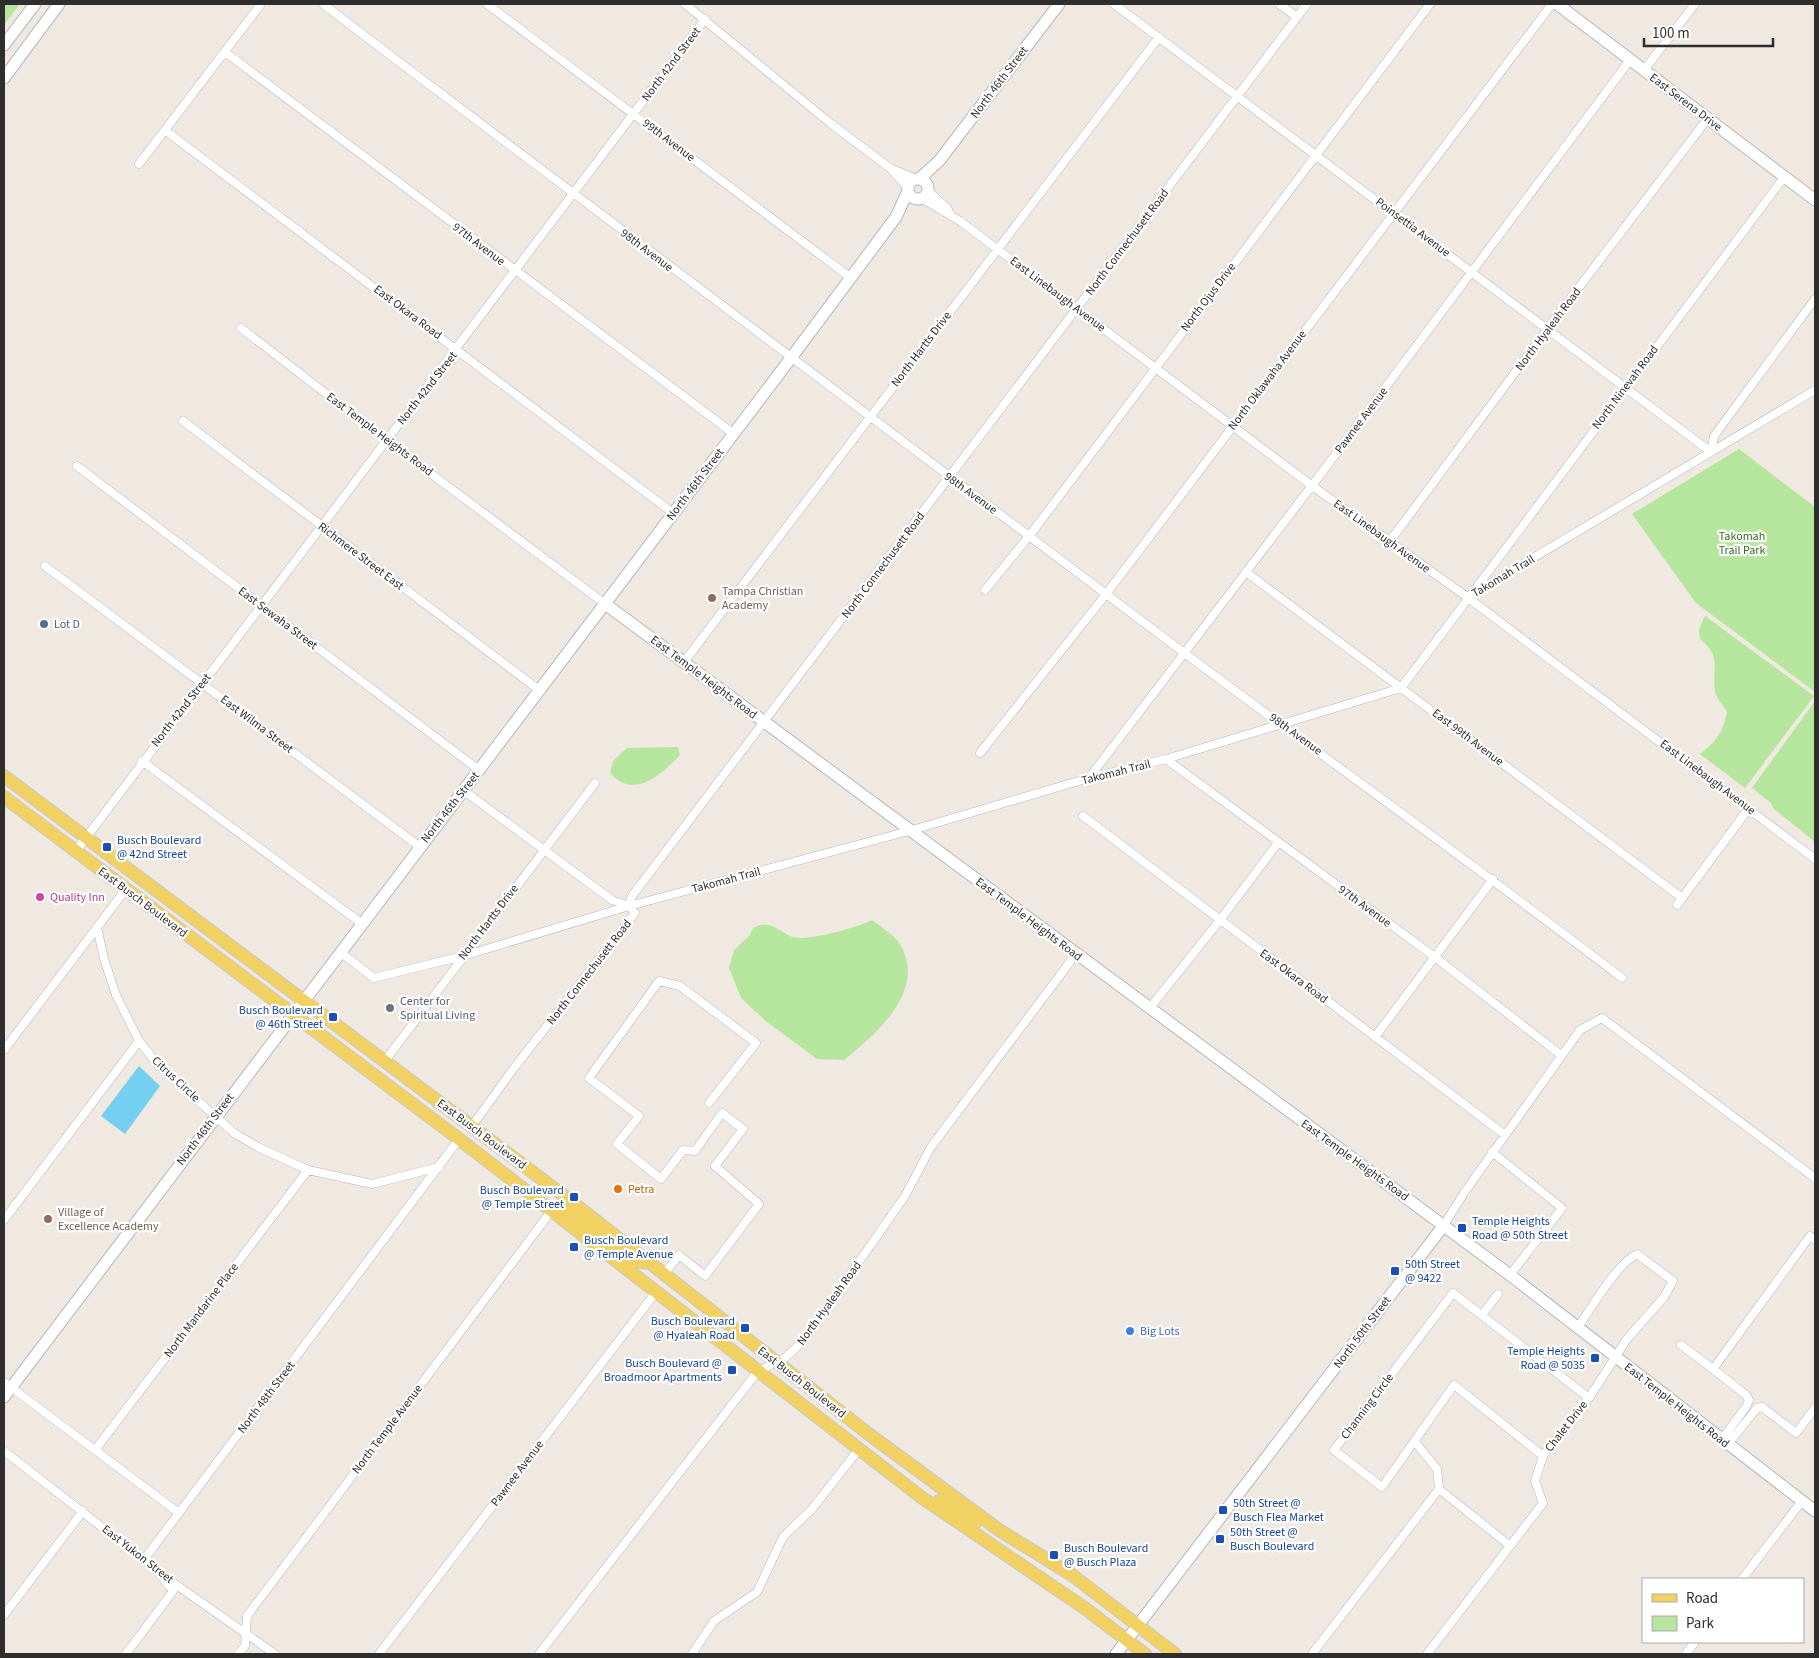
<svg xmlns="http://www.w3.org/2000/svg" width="1819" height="1658" font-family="'Source Sans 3',sans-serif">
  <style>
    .green { fill: #b6e59e }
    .water { fill: #75cff0 }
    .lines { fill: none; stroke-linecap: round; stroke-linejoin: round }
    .street-casing { stroke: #b4b7c1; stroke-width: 9 }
    .secondary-casing { stroke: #b4b7c1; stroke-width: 13 }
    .primary-casing { stroke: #c9c9c9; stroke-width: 14 }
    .street { stroke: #fff; stroke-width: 8 }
    .secondary { stroke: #fff; stroke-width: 11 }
    .primary { stroke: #f2d163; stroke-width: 12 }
    .education-dot { fill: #8d6e63; stroke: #fff; stroke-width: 2 }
    .service-dot { fill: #5c6f8a; stroke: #fff; stroke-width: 2 }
    .transit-dot { fill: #1a4fb4; stroke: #fff; stroke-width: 2 }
    .hotel-dot { fill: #d1479c; stroke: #fff; stroke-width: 2 }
    .worship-dot { fill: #6b7280; stroke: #fff; stroke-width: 2 }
    .food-dot { fill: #e8710a; stroke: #fff; stroke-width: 2 }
    .shop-dot { fill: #3f7fe0; stroke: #fff; stroke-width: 2 }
    .labels { text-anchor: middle; stroke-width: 4.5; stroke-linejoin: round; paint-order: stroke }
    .street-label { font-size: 12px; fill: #2e2e2e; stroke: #fff }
    .park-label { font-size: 12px; fill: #2c6e1b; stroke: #fff }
    .education-label { font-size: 12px; fill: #785e54; stroke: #fff; text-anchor: start }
    .service-label { font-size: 12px; fill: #4e5e75; stroke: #fff; text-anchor: start }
    .transit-label { font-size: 12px; fill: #164399; stroke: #fff; text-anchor: start }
    .hotel-label { font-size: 12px; fill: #b23c85; stroke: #fff; text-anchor: start }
    .worship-label { font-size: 12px; fill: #5b616d; stroke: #fff; text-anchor: start }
    .food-label { font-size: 12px; fill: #c56008; stroke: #fff; text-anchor: start }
    .shop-label { font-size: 12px; fill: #366cbe; stroke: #fff; text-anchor: start }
  </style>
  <rect width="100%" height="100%" fill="#efe9e1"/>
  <!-- green -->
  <path class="green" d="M 4,4 L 20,4 L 4,25 Z
    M 1739,449 L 1815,507 L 1815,692 L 1696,603 L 1632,514 Z
    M 1705,616 L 1814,696 L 1745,788 L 1700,754 C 1716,742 1723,732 1727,712 C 1724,706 1716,698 1715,692 C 1712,668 1722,656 1700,639 L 1699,629 Z
    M 1815,701 L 1815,842 L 1774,809 L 1771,803 L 1752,788 Z
    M 678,747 L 680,755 C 661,775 634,800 610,773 L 613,761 L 627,748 Z
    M 872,920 C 881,927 896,936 901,946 C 926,992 876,1034 844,1060 L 817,1059 L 767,1022 L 741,998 L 729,968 L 734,950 L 750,935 L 753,928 C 775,917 781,938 800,938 C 819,938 855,928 872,920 Z"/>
  <!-- water -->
  <path class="water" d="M 139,1066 L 160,1086 L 125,1134 L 101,1116 Z"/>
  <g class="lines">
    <defs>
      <path id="street" d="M 323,4 C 608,222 896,436 1183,652 C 1329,761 1477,867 1622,978
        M 487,4 L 851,278
        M 685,4 L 830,123 L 890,168 L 908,188
        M 1114,4 L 1711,452 L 1714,436 L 1815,299
        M 1279,4 L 1297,17
        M 225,52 L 734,434
        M 1644,70 L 1695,4
        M 166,131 L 673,513
        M 139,164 L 261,4
        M 890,168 L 916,179
        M 928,191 L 947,208 L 950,214
        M 921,198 L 960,221 L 1311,485 L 1467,597 L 1815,859
        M 241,328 L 386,440 L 604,603
        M 183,421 L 539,690
        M 77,466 L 479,770
        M 1390,541 L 1548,328 L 1708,118
        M 45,566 L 420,847
        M 1246,572 L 1682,898
        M 985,590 L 1030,535 L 1430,4
        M 1471,595 L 1815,390
        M 684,662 L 1159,37
        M 980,753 L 1107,593 L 1552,4
        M 1166,759 L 1436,958 L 1561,1055
        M 142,761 L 361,923
        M 1089,778 L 1317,479 L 1630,60
        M 463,790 L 612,900 L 629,906 L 635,913 L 514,1068 L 472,1126
        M 1083,816 L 1505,1135
        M 76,851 L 705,19
        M 1677,905 L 1749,808
        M 629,906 L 632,896 L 1307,4
        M 97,927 L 104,959 L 116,995 L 139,1041 L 159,1066 L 234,1133 L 258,1147 L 308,1170 L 372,1184 L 439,1167
        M 340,952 L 374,978 L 463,956 L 629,906 L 909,831 L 1089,778 L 1166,759 L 1401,688 L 1785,176
        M 1149,1009 L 1220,920 L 1278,843
        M 1375,1037 L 1493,879
        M 4,1050 L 126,889
        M 384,1062 L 595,783
        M 1492,1152 L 1562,1208 L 1510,1275
        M 4,1220 L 139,1041
        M 1444,1225 L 1464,1193 L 1580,1030 L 1602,1018 L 1815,1178
        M 665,1273 L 679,1255 L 705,1276 L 759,1204 L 715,1166 L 743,1129 L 722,1113 L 695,1151 L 683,1150 L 661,1179 L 617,1144 L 639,1116 L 589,1078 L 659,981 L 680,986 L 756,1043 L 709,1103
        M 1482,1315 L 1498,1294
        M 1578,1327 C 1593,1306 1615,1266 1637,1254 L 1673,1281 L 1664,1297 L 1627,1339 L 1589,1398
        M 1681,1345 L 1713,1369
        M 4,1382 L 179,1513
        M 1722,1439 L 1746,1407 L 1749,1400 L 1746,1395 L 1713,1369 L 1810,1236 L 1815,1240
        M 1728,1444 L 1757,1408 L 1762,1407 L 1796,1433 L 1815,1408
        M 95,1450 L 308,1170
        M 4,1451 L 148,1563
        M 1439,1489 L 1509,1545
        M 165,1577 L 275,1654
        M 1742,1579 L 1802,1501
        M 4,1615 L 83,1511
        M 126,1654 L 173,1591 L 146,1557 L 459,1139
        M 238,1654 L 245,1646 L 247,1616 L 552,1210
        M 379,1654 L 656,1292
        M 539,1654 L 758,1371 L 785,1358 L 805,1339 L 905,1196 L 931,1147 L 1076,954
        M 692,1654 L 714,1621 L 757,1592 L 783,1537 L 812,1509 L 859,1449
        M 1312,1654 L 1439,1489 L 1437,1469 L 1415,1442
        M 1427,1654 L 1543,1503 L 1535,1481 L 1543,1456 L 1589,1398 L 1453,1293 L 1334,1450 L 1382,1487 L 1454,1385 L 1543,1456
        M 1686,1654 L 1695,1642"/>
      <path id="secondary" d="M 1557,4 L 1815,200
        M 4,45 L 35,4
        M 4,78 L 59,4
        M908 189a10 10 0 1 1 20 0a10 10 0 1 1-20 0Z
        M 919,179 L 939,161 L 1059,4
        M 604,603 L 1510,1275 L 1815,1511
        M 4,1397 L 791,358 L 896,217 L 908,191
        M 1116,1654 L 1444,1225"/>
      <path id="primary" d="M 4,776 L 563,1195 L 870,1435 L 999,1530 L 1072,1575 L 1175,1654
        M 4,797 L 459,1139 L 921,1497 L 1086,1609 L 1145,1654
        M 554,1211 L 574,1214 L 633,1261 L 650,1263
        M 940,1500 L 976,1522"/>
    </defs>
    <!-- street casing -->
    <use href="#street" class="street-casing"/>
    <!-- secondary casing -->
    <use href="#secondary" class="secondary-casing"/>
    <!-- primary casing -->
    <use href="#primary" class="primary-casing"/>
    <!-- street -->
    <use href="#street" class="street"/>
    <!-- secondary -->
    <use href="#secondary" class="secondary"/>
    <!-- primary -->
    <use href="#primary" class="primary"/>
  </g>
  <!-- markers -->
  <g class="education-dot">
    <circle cx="712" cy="598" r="5"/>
    <circle cx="48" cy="1219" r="5"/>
  </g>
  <circle class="service-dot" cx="44" cy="624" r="5"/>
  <g class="transit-dot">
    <rect x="102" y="842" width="10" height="10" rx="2.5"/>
    <rect x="328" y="1012" width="10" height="10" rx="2.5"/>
    <rect x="569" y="1192" width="10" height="10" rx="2.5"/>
    <rect x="1457" y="1223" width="10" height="10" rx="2.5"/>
    <rect x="569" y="1242" width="10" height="10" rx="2.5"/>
    <rect x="1390" y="1266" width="10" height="10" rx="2.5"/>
    <rect x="740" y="1323" width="10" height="10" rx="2.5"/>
    <rect x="1590" y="1353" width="10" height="10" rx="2.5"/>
    <rect x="727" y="1365" width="10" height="10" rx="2.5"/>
    <rect x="1218" y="1505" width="10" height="10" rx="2.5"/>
    <rect x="1215" y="1534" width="10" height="10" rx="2.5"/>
    <rect x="1049" y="1550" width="10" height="10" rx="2.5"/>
  </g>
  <circle class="hotel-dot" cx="40" cy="897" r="5"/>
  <circle class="worship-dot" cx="390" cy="1008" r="5"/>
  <circle class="food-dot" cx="618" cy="1189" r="5"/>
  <circle class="shop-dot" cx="1130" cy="1331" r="5"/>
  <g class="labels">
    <!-- street labels -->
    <g class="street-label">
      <text transform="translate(671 64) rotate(-53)" y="4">North 42nd Street</text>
      <text transform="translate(999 82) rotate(-53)" y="4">North 46th Street</text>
      <text transform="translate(1686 102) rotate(37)" y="4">East Serena Drive</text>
      <text transform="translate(669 140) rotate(37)" y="4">99th Avenue</text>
      <text transform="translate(1413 227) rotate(37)" y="4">Poinsettia Avenue</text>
      <text transform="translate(1127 242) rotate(-53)" y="4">North Connechusett Road</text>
      <text transform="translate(479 244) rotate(37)" y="4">97th Avenue</text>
      <text transform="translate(647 250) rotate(37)" y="4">98th Avenue</text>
      <text transform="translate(1058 294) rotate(37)" y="4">East Linebaugh Avenue</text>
      <text transform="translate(1208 297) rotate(-53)" y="4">North Ojus Drive</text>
      <text transform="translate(408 312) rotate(37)" y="4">East Okara Road</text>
      <text transform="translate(1548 329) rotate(-53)" y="4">North Hyaleah Road</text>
      <text transform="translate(921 349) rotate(-53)" y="4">North Hartts Drive</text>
      <text transform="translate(1267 380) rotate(-53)" y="4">North Oklawaha Avenue</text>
      <text transform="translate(1625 387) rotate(-53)" y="4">North Ninevah Road</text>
      <text transform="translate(427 388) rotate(-52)" y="4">North 42nd Street</text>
      <text transform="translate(1361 420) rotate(-53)" y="4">Pawnee Avenue</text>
      <text transform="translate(380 434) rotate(37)" y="4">East Temple Heights Road</text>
      <text transform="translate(695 484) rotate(-53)" y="4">North 46th Street</text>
      <text transform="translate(971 493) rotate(36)" y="4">98th Avenue</text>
      <text transform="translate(1382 536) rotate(36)" y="4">East Linebaugh Avenue</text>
      <text transform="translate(361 556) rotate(37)" y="4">Richmere Street East</text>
      <text transform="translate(883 565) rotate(-53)" y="4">North Connechusett Road</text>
      <text transform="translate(1503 576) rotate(-31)" y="4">Takomah Trail</text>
      <text transform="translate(278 618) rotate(37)" y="4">East Sewaha Street</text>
      <text transform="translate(704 677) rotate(37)" y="4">East Temple Heights Road</text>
      <text transform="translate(181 710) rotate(-52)" y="4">North 42nd Street</text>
      <text transform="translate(257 724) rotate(37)" y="4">East Wilma Street</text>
      <text transform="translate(1296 734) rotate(36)" y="4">98th Avenue</text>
      <text transform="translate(1468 737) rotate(37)" y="4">East 99th Avenue</text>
      <text transform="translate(1116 772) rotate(-14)" y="4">Takomah Trail</text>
      <text transform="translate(1708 777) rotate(37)" y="4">East Linebaugh Avenue</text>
      <text transform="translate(450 807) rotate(-52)" y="4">North 46th Street</text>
      <text transform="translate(726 880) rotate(-15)" y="4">Takomah Trail</text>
      <text transform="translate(143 902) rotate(37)" y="4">East Busch Boulevard</text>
      <text transform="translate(1365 906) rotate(36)" y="4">97th Avenue</text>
      <text transform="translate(1029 919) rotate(37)" y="4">East Temple Heights Road</text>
      <text transform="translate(488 922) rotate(-53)" y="4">North Hartts Drive</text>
      <text transform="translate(589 972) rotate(-52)" y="4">North Connechusett Road</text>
      <text transform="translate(1294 976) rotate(37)" y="4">East Okara Road</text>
      <text transform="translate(176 1079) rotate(43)" y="4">Citrus Circle</text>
      <text transform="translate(205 1129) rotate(-53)" y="4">North 46th Street</text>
      <text transform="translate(482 1134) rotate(37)" y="4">East Busch Boulevard</text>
      <text transform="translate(1355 1160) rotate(36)" y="4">East Temple Heights Road</text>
      <text transform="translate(829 1303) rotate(-54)" y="4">North Hyaleah Road</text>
      <text transform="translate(201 1310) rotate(-53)" y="4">North Mandarine Place</text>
      <text transform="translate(1362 1332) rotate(-53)" y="4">North 50th Street</text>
      <text transform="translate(802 1382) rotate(38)" y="4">East Busch Boulevard</text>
      <text transform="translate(266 1397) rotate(-53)" y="4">North 48th Street</text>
      <text transform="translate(1677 1405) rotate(38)" y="4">East Temple Heights Road</text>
      <text transform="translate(1367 1406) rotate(-53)" y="4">Channing Circle</text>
      <text transform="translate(1566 1426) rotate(-52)" y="4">Chalet Drive</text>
      <text transform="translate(387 1429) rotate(-53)" y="4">North Temple Avenue</text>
      <text transform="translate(517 1473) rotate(-53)" y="4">Pawnee Avenue</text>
      <text transform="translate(138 1554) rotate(38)" y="4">East Yukon Street</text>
    </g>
    <!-- park labels -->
    <g class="park-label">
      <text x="1742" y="540">Takomah<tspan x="1742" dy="14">Trail Park</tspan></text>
    </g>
    <!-- education labels -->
    <g class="education-label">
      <text x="722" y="595">Tampa Christian<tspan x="722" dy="14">Academy</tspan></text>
      <text x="58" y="1216">Village of<tspan x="58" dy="14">Excellence Academy</tspan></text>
    </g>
    <!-- service labels -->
    <g class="service-label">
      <text x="54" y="628">Lot D</text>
    </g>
    <!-- transit labels -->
    <g class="transit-label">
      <text x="117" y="844">Busch Boulevard<tspan x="117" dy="14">@ 42nd Street</tspan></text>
      <text x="323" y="1014" text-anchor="end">Busch Boulevard<tspan x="323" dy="14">@ 46th Street</tspan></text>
      <text x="564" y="1194" text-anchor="end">Busch Boulevard<tspan x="564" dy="14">@ Temple Street</tspan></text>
      <text x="1472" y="1225">Temple Heights<tspan x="1472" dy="14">Road @ 50th Street</tspan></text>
      <text x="584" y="1244">Busch Boulevard<tspan x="584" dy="14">@ Temple Avenue</tspan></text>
      <text x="1405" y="1268">50th Street<tspan x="1405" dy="14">@ 9422</tspan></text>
      <text x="735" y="1325" text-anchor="end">Busch Boulevard<tspan x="735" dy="14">@ Hyaleah Road</tspan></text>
      <text x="1585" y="1355" text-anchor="end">Temple Heights<tspan x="1585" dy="14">Road @ 5035</tspan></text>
      <text x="722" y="1367" text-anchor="end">Busch Boulevard @<tspan x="722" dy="14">Broadmoor Apartments</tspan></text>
      <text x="1233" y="1507">50th Street @<tspan x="1233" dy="14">Busch Flea Market</tspan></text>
      <text x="1230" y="1536">50th Street @<tspan x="1230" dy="14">Busch Boulevard</tspan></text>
      <text x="1064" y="1552">Busch Boulevard<tspan x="1064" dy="14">@ Busch Plaza</tspan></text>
    </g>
    <!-- hotel labels -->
    <g class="hotel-label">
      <text x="50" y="901">Quality Inn</text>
    </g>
    <!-- worship labels -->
    <g class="worship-label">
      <text x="400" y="1005">Center for<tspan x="400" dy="14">Spiritual Living</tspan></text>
    </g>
    <!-- food labels -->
    <g class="food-label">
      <text x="628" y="1193">Petra</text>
    </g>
    <!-- shop labels -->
    <g class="shop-label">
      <text x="1140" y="1335">Big Lots</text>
    </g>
  </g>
  <!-- border -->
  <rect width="1819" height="1658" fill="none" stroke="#2e2e2e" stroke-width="10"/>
  <!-- legend -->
  <rect x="1642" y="1578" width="162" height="65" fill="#ffffff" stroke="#ababab"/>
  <rect x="1652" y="1594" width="25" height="8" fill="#f2d163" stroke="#ababab"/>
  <text x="1686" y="1603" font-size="15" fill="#2e2e2e">Road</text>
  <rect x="1652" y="1616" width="25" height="15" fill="#b6e59e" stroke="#ababab"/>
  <text x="1686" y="1628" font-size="15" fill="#2e2e2e">Park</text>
  <!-- scale -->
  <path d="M1644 38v8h129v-8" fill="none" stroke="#2e2e2e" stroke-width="2.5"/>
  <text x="1652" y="38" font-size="15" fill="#2e2e2e" stroke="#ffffff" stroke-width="4" paint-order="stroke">100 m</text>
</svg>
